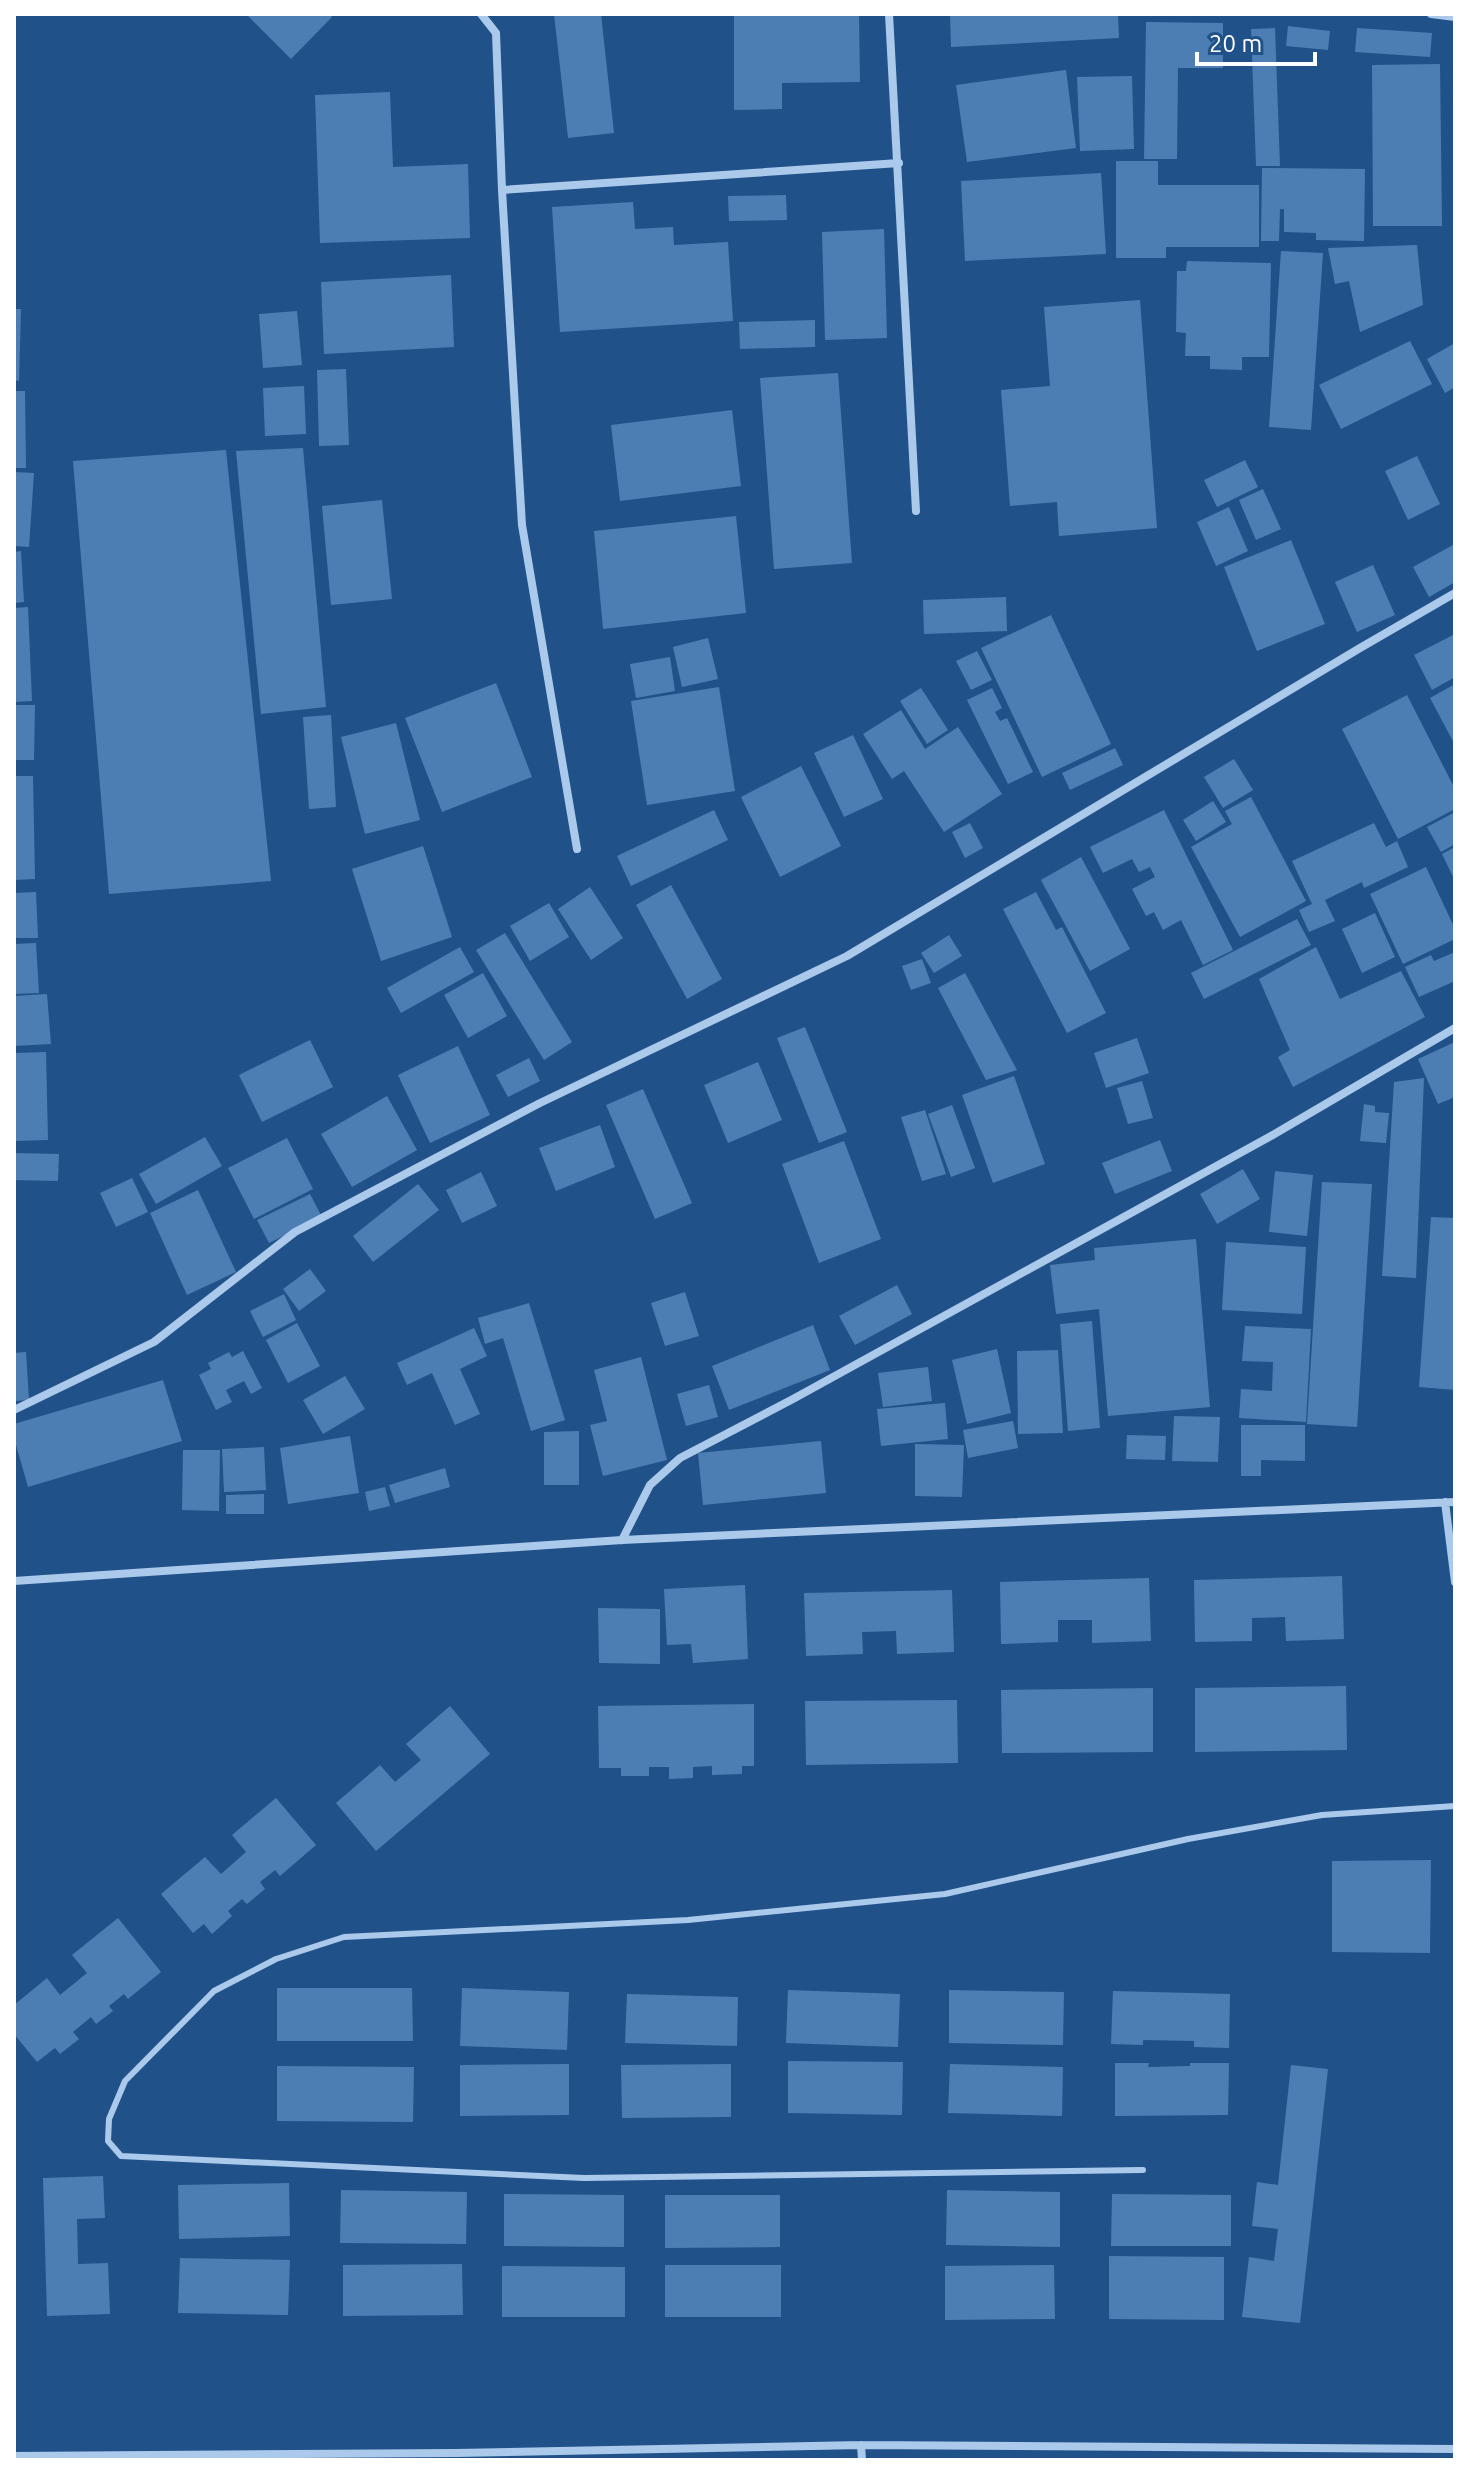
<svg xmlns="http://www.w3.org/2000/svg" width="1469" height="2474" font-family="Ubuntu,sans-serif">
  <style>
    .building { fill: #4d7eb3 }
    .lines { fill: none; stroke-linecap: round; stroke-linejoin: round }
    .service { stroke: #abcaeb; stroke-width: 6 }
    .minor { stroke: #abcaeb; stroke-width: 8 }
  </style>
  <rect width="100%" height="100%" fill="#205289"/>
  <!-- building -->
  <path class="building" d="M 246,14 L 329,14 L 332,17 L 291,59 Z
    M 554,14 L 601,14 L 614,133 L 568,138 Z
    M 734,14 L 859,14 L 860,82 L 782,83 L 782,109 L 734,110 Z
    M 950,14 L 1118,14 L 1119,38 L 951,47 Z
    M 1146,22 L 1223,23 L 1223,68 L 1178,68 L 1177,159 L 1144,159 Z
    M 1288,26 L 1330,31 L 1328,50 L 1286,46 Z
    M 1275,28 L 1280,166 L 1256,166 L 1251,29 Z
    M 1357,28 L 1432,33 L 1430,57 L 1355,52 Z
    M 1440,64 L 1442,226 L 1373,226 L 1372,65 Z
    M 1066,70 L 1076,148 L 967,162 L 956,85 Z
    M 1132,76 L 1134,149 L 1080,151 L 1077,77 Z
    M 390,92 L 393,167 L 468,164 L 470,238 L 320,243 L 315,95 Z
    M 1116,161 L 1158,161 L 1158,185 L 1259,185 L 1259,247 L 1166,247 L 1166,258 L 1116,258 Z
    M 1262,168 L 1365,169 L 1364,241 L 1316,240 L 1316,233 L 1284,232 L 1284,209 L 1280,209 L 1279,241 L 1261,241 Z
    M 1101,173 L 1106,254 L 965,261 L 961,181 Z
    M 786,195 L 787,220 L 729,221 L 728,196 Z
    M 633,202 L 635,229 L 673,227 L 674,245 L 728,242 L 733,321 L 560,332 L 552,207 Z
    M 884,229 L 887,338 L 825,340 L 822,232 Z
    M 1417,245 L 1423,305 L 1360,332 L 1349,281 L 1335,284 L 1328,248 Z
    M 1281,251 L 1323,253 L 1311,430 L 1269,427 Z
    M 1187,261 L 1271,263 L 1269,357 L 1242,357 L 1242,370 L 1210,369 L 1210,356 L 1185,356 L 1186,333 L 1176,332 L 1177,271 L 1186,271 Z
    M 451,275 L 454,347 L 324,354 L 321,282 Z
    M 1140,300 L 1157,528 L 1059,536 L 1057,502 L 1010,506 L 1001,390 L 1050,386 L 1044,307 Z
    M 14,309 L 21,309 L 19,381 L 14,380 Z
    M 297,311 L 302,365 L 263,368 L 259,314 Z
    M 815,320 L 815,347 L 740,349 L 739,322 Z
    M 1410,341 L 1432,384 L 1341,429 L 1319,385 Z
    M 1455,343 L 1455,387 L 1445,393 L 1427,359 Z
    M 346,369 L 349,445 L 319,446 L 317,370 Z
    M 838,373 L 852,563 L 774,569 L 760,378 Z
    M 304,386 L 306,434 L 265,436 L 263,388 Z
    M 14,391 L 25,391 L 26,468 L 14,468 Z
    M 732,410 L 741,486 L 620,501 L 611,425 Z
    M 303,448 L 326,707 L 261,714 L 236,451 Z
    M 226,450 L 271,881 L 109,894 L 73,461 Z
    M 1417,456 L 1440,504 L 1408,520 L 1385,471 Z
    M 1245,460 L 1258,487 L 1217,507 L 1204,480 Z
    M 14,472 L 34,473 L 29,547 L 14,546 Z
    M 1263,489 L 1281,529 L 1256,540 L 1239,500 Z
    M 382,500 L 392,599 L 331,605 L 322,506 Z
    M 1229,507 L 1248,551 L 1216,566 L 1197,522 Z
    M 736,516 L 746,613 L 603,629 L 594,531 Z
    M 1291,540 L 1325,624 L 1257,651 L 1224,567 Z
    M 1453,545 L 1455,582 L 1429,597 L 1413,567 Z
    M 21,551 L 24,602 L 14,603 L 14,552 Z
    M 1373,565 L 1395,615 L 1357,632 L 1335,582 Z
    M 1006,597 L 1007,631 L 924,634 L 923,600 Z
    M 28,607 L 32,701 L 14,702 L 14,608 Z
    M 1051,615 L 1111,744 L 1042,777 L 981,648 Z
    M 1455,634 L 1455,677 L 1432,690 L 1414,655 Z
    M 708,638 L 718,679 L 682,687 L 673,647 Z
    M 977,651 L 992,680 L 971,690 L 956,661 Z
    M 670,657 L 675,691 L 636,698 L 630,664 Z
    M 496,683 L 532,777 L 442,812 L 405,718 Z
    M 1455,684 L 1455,745 L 1430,698 Z
    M 719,687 L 735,791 L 647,805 L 631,701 Z
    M 921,688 L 948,730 L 927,744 L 900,701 Z
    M 992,688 L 1002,708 L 995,712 L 1000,721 L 1007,718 L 1033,772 L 1008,784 L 967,700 Z
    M 1407,695 L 1455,789 L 1455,809 L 1398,839 L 1342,729 Z
    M 14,705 L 35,705 L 34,760 L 14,760 Z
    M 901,710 L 925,749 L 958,727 L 1002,794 L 944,832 L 904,771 L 892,779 L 863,734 Z
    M 331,715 L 336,807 L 309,809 L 303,717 Z
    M 396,723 L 420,820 L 365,834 L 341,737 Z
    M 853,735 L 883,799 L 844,817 L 814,753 Z
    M 1115,748 L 1123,765 L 1070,790 L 1062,773 Z
    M 1234,759 L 1253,790 L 1223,808 L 1204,777 Z
    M 801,766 L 841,846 L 780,877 L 741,797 Z
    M 14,776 L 33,776 L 35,879 L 14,880 Z
    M 1251,797 L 1306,901 L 1240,937 L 1191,847 L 1232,824 L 1225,811 Z
    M 1213,801 L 1226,822 L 1196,841 L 1183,820 Z
    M 714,810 L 728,840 L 631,886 L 617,856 Z
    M 1164,810 L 1233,950 L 1203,965 L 1181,920 L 1163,930 L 1154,912 L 1146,916 L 1132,889 L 1155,877 L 1150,867 L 1139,872 L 1132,859 L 1103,873 L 1090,847 Z
    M 1455,812 L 1455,844 L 1441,852 L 1427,827 Z
    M 970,823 L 983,848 L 965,858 L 952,832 Z
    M 1374,823 L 1386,847 L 1397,841 L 1408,867 L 1364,888 L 1362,882 L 1325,900 L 1335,921 L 1309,932 L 1299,910 L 1312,904 L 1292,861 Z
    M 423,846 L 452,937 L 381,961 L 352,869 Z
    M 1455,847 L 1455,881 L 1442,854 Z
    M 1081,857 L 1130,949 L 1090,971 L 1041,880 Z
    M 1426,867 L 1455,929 L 1455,939 L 1403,964 L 1370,894 Z
    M 671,885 L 722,979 L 687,999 L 636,905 Z
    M 590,887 L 623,938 L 591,960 L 558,909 Z
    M 36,892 L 38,938 L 14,938 L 14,893 Z
    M 1036,892 L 1056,930 L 1062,927 L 1106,1013 L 1067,1033 L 1003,909 Z
    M 549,903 L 569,937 L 530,961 L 510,926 Z
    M 1375,913 L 1395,957 L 1362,973 L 1342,929 Z
    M 1297,919 L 1311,945 L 1204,999 L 1191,973 Z
    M 505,933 L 572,1042 L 544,1060 L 476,950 Z
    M 949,935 L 962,956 L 934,973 L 921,953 Z
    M 36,943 L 39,993 L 14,994 L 14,944 Z
    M 460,947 L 474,972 L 401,1013 L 387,988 Z
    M 1316,947 L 1340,999 L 1401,971 L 1425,1017 L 1293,1087 L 1278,1057 L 1290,1050 L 1259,979 Z
    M 1455,952 L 1455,981 L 1419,997 L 1405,967 L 1431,955 L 1434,961 Z
    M 922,959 L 931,983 L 911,990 L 902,966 Z
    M 483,973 L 507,1016 L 468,1038 L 444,995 Z
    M 965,973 L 1017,1070 L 986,1080 L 938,988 Z
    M 47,994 L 51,1044 L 14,1046 L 14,996 Z
    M 805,1027 L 847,1132 L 819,1143 L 777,1038 Z
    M 1137,1038 L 1149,1073 L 1106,1088 L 1094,1053 Z
    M 310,1040 L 333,1087 L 262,1122 L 239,1075 Z
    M 1455,1042 L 1455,1097 L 1438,1104 L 1418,1059 Z
    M 458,1046 L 490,1115 L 430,1143 L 398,1075 Z
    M 46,1052 L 48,1140 L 14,1141 L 14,1053 Z
    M 529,1058 L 540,1081 L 508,1097 L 496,1075 Z
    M 758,1062 L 782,1120 L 728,1143 L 704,1085 Z
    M 1014,1076 L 1045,1164 L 993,1183 L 962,1095 Z
    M 1424,1078 L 1416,1278 L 1382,1276 L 1394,1082 Z
    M 1142,1081 L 1153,1118 L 1128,1124 L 1117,1088 Z
    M 643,1089 L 692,1203 L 655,1219 L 606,1105 Z
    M 387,1096 L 417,1150 L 352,1187 L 321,1134 Z
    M 1364,1104 L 1375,1106 L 1375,1112 L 1389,1113 L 1386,1143 L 1360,1141 Z
    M 952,1105 L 975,1168 L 951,1177 L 928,1114 Z
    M 925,1110 L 946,1174 L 922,1181 L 901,1117 Z
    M 600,1125 L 615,1167 L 556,1191 L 539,1148 Z
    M 205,1137 L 222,1166 L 156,1204 L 139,1174 Z
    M 287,1138 L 313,1189 L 254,1219 L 228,1168 Z
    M 1160,1140 L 1172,1171 L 1115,1194 L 1102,1163 Z
    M 844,1141 L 881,1239 L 819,1263 L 782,1164 Z
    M 14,1153 L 59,1154 L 58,1181 L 14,1180 Z
    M 1243,1169 L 1260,1199 L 1217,1224 L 1200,1194 Z
    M 1275,1171 L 1313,1175 L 1307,1236 L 1269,1232 Z
    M 481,1172 L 497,1206 L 462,1223 L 446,1190 Z
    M 132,1178 L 148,1212 L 116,1227 L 100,1193 Z
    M 1322,1182 L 1372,1184 L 1357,1427 L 1307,1424 Z
    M 418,1184 L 439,1210 L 373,1262 L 353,1236 Z
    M 198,1190 L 236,1272 L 187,1295 L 150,1213 Z
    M 310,1194 L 322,1217 L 269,1243 L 257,1220 Z
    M 1431,1217 L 1455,1218 L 1455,1390 L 1419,1387 Z
    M 1196,1239 L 1210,1407 L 1108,1416 L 1099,1309 L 1056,1314 L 1050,1265 L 1095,1260 L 1094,1248 Z
    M 1226,1242 L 1306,1247 L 1302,1314 L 1222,1310 Z
    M 310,1269 L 326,1291 L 299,1311 L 283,1289 Z
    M 897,1285 L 912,1314 L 855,1345 L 839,1316 Z
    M 685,1292 L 699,1336 L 665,1346 L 651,1303 Z
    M 284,1294 L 296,1320 L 263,1337 L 250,1311 Z
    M 529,1303 L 565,1420 L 531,1431 L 503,1338 L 485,1344 L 478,1318 Z
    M 1092,1321 L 1100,1428 L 1068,1431 L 1060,1324 Z
    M 297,1323 L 320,1366 L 288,1383 L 266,1340 Z
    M 813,1325 L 830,1370 L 729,1410 L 712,1366 Z
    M 1245,1326 L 1311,1329 L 1306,1422 L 1239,1418 L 1241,1389 L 1272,1391 L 1273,1362 L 1242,1361 Z
    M 474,1328 L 487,1356 L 460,1369 L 480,1414 L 455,1425 L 432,1373 L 407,1385 L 397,1363 Z
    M 997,1349 L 1011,1413 L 967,1424 L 952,1360 Z
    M 1058,1350 L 1063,1433 L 1018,1434 L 1017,1351 Z
    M 243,1351 L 262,1388 L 251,1394 L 244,1381 L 226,1390 L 232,1402 L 216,1410 L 199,1375 L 211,1369 L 208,1363 L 229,1352 L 232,1357 Z
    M 26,1352 L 29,1400 L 14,1401 L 14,1353 Z
    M 641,1357 L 667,1460 L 603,1476 L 590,1425 L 607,1421 L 594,1370 Z
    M 928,1367 L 932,1401 L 883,1407 L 878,1373 Z
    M 345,1376 L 365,1409 L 323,1434 L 303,1400 Z
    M 163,1380 L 182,1441 L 28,1487 L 14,1438 L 14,1424 Z
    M 709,1385 L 718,1417 L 686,1426 L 677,1394 Z
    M 945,1403 L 948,1439 L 881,1446 L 877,1409 Z
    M 1174,1416 L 1220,1417 L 1218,1462 L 1172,1461 Z
    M 1013,1421 L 1018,1448 L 968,1458 L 963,1430 Z
    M 1241,1425 L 1305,1425 L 1305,1461 L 1261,1460 L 1261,1476 L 1241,1476 Z
    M 579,1431 L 579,1485 L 544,1485 L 544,1432 Z
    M 1127,1435 L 1166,1436 L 1165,1460 L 1126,1459 Z
    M 350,1436 L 359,1493 L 288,1504 L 280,1448 Z
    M 821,1441 L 826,1493 L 703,1505 L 698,1453 Z
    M 915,1444 L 964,1445 L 962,1497 L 915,1496 Z
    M 264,1447 L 266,1490 L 224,1492 L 222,1449 Z
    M 183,1450 L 220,1450 L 219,1511 L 182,1510 Z
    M 445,1468 L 450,1487 L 395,1503 L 389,1485 Z
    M 385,1487 L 390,1506 L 369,1511 L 365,1492 Z
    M 264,1494 L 264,1514 L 226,1514 L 226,1495 Z
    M 1342,1576 L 1344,1639 L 1286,1641 L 1285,1617 L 1252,1618 L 1252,1641 L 1195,1642 L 1194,1580 Z
    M 1149,1578 L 1151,1641 L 1092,1643 L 1092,1620 L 1058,1620 L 1058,1642 L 1001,1644 L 1000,1582 Z
    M 745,1585 L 748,1659 L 693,1663 L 691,1644 L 667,1645 L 664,1589 Z
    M 952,1590 L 954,1652 L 897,1654 L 896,1631 L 862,1632 L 863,1654 L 806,1656 L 804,1593 Z
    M 598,1608 L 660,1609 L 660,1664 L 599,1663 Z
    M 1346,1686 L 1347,1750 L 1195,1752 L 1195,1688 Z
    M 1153,1688 L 1153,1752 L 1002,1753 L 1001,1690 Z
    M 957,1700 L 958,1763 L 806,1765 L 805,1701 Z
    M 754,1704 L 754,1766 L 742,1766 L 742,1774 L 712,1775 L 712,1766 L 693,1767 L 693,1778 L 669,1779 L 669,1767 L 649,1767 L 649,1776 L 621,1776 L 621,1768 L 599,1768 L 598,1706 Z
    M 450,1706 L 490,1754 L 376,1851 L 336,1803 L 380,1765 L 395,1782 L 421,1760 L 406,1744 Z
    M 276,1798 L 316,1845 L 280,1876 L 275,1870 L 260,1882 L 265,1889 L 247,1904 L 242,1899 L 228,1911 L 232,1916 L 212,1934 L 204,1924 L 193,1933 L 161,1894 L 205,1857 L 221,1874 L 246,1852 L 232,1835 Z
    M 1431,1860 L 1430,1953 L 1332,1952 L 1332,1861 Z
    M 118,1918 L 161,1972 L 128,1999 L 124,1994 L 109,2006 L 113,2011 L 96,2024 L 91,2017 L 73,2032 L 79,2039 L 60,2054 L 55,2048 L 37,2062 L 14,2034 L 14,2005 L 47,1978 L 60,1995 L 87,1973 L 72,1955 Z
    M 277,1988 L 412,1988 L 413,2041 L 277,2041 Z
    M 462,1988 L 569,1992 L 567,2050 L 460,2046 Z
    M 788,1990 L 900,1994 L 898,2047 L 786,2043 Z
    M 949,1990 L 1064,1992 L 1063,2045 L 949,2043 Z
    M 1113,1991 L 1230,1994 L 1229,2048 L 1194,2047 L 1194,2041 L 1143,2040 L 1143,2045 L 1111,2044 Z
    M 627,1994 L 738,1997 L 737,2046 L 625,2043 Z
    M 788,2061 L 903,2062 L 902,2115 L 788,2113 Z
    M 1115,2063 L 1149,2063 L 1148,2067 L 1190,2066 L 1190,2063 L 1229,2063 L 1228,2115 L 1115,2116 Z
    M 569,2064 L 569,2115 L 460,2116 L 460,2065 Z
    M 731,2064 L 731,2117 L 622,2118 L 621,2065 Z
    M 950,2064 L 1063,2067 L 1062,2116 L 948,2113 Z
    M 1291,2065 L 1328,2069 L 1300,2323 L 1242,2317 L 1249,2257 L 1274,2261 L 1278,2229 L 1252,2226 L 1257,2182 L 1278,2185 Z
    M 277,2066 L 414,2067 L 413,2122 L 277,2121 Z
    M 103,2176 L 105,2218 L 77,2219 L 78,2264 L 108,2263 L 110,2314 L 47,2316 L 43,2178 Z
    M 289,2183 L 290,2236 L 179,2239 L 178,2185 Z
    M 341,2190 L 467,2192 L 466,2244 L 340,2243 Z
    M 947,2190 L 1060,2192 L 1060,2247 L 946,2245 Z
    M 504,2194 L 624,2195 L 624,2247 L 504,2246 Z
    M 1112,2194 L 1231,2195 L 1231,2246 L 1111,2246 Z
    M 665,2195 L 780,2195 L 780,2247 L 665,2248 Z
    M 1109,2256 L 1224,2257 L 1224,2320 L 1109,2319 Z
    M 180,2258 L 290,2260 L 288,2315 L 178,2313 Z
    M 462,2264 L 463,2315 L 343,2316 L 343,2265 Z
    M 665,2265 L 781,2265 L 781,2317 L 665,2317 Z
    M 1054,2265 L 1055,2319 L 945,2320 L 945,2266 Z
    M 502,2266 L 625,2267 L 625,2317 L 502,2317 Z"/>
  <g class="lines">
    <!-- service -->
    <path class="service" d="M 1143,2170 L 584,2178 L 121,2156 L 108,2141 L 109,2119 L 125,2081 L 214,1991 L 276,1959 L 344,1937 L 688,1920 L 945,1894 L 1188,1839 L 1322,1815 L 1455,1806"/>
    <!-- minor -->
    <path class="minor" d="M 481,14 L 496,33 L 502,190 L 522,525 L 577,849
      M 889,14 L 916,511
      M 1431,14 L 1455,17
      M 502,190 L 899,163
      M 14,1410 L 154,1342 L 295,1232 L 540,1103 L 847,956 L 1360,648 L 1455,593
      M 1445,1502 L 1455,1582
      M 622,1540 L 650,1485 L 680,1458 L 793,1399 L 1271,1136 L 1455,1028
      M 14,1581 L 622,1540 L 1455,1502
      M 861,2445 L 862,2460
      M 14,2456 L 456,2453 L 861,2445 L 1455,2449"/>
  </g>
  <!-- border -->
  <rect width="1469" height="2474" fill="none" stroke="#ffffff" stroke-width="32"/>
  <!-- scale -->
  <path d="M1197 52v12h118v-12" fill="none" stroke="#ffffff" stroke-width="4"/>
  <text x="1209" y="52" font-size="24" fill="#ffffff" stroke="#205289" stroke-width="6" paint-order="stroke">20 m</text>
</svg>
